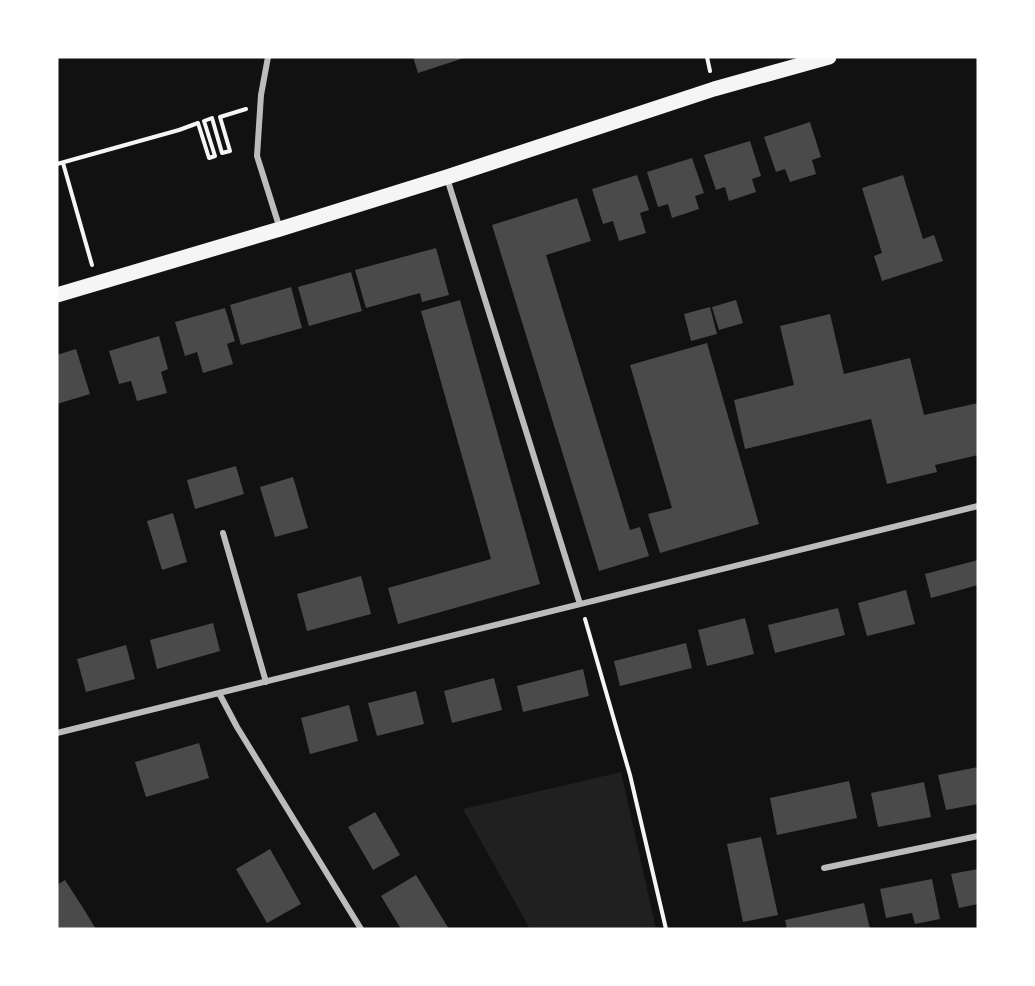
<svg xmlns="http://www.w3.org/2000/svg" width="1035" height="986" font-family="'PT Serif',serif">
  <style>
    .green { fill: #202020 }
    .building { fill: #4a4a4a }
    .lines { fill: none; stroke-linecap: round; stroke-linejoin: round }
    .path { stroke: #f5f5f5; stroke-width: 4 }
    .minor { stroke: #bcbcbc; stroke-width: 6 }
    .primary { stroke: #f5f5f5; stroke-width: 15 }
  </style>
  <rect width="100%" height="100%" fill="#111"/>
  <!-- green -->
  <path class="green" d="M 621,772 L 656,929 L 530,929 L 463,809 Z"/>
  <!-- building -->
  <path class="building" d="M 413,57 L 467,57 L 418,73 Z
    M 810,122 L 821,157 L 812,160 L 816,174 L 790,182 L 785,169 L 776,172 L 764,137 Z
    M 750,141 L 761,176 L 752,179 L 756,192 L 729,201 L 725,187 L 716,190 L 704,155 Z
    M 692,158 L 704,193 L 695,196 L 699,209 L 672,218 L 668,204 L 658,207 L 647,172 Z
    M 637,175 L 649,210 L 640,213 L 646,233 L 619,241 L 613,221 L 603,224 L 592,189 Z
    M 903,175 L 923,239 L 934,235 L 943,261 L 882,281 L 874,256 L 882,253 L 862,188 Z
    M 577,198 L 591,241 L 546,255 L 630,530 L 640,527 L 649,556 L 599,571 L 492,225 Z
    M 436,248 L 449,295 L 422,302 L 420,293 L 366,308 L 355,270 Z
    M 351,272 L 362,311 L 309,326 L 298,287 Z
    M 291,287 L 302,328 L 241,345 L 230,305 Z
    M 460,300 L 540,584 L 398,624 L 388,588 L 491,559 L 421,311 Z
    M 736,300 L 743,323 L 719,330 L 712,307 Z
    M 710,307 L 717,334 L 691,341 L 684,314 Z
    M 225,308 L 235,341 L 227,344 L 233,364 L 203,373 L 197,352 L 185,356 L 175,322 Z
    M 830,314 L 844,374 L 910,358 L 924,415 L 978,403 L 978,455 L 935,465 L 937,472 L 887,484 L 871,419 L 745,449 L 734,400 L 794,385 L 780,326 Z
    M 159,336 L 168,369 L 161,372 L 167,393 L 137,401 L 131,381 L 119,384 L 109,351 Z
    M 707,343 L 759,524 L 660,553 L 648,514 L 672,508 L 630,365 Z
    M 76,349 L 90,394 L 57,404 L 57,355 Z
    M 236,466 L 244,494 L 195,509 L 187,480 Z
    M 293,477 L 308,528 L 275,537 L 260,487 Z
    M 173,513 L 187,562 L 162,570 L 147,521 Z
    M 978,560 L 978,585 L 931,598 L 925,574 Z
    M 361,576 L 371,614 L 307,631 L 297,594 Z
    M 906,590 L 915,624 L 867,636 L 858,603 Z
    M 838,608 L 845,635 L 775,653 L 768,625 Z
    M 745,618 L 754,654 L 707,666 L 698,630 Z
    M 213,623 L 220,651 L 157,669 L 150,640 Z
    M 686,643 L 692,668 L 620,686 L 614,661 Z
    M 126,645 L 135,679 L 86,692 L 77,659 Z
    M 583,669 L 589,696 L 523,712 L 517,686 Z
    M 494,678 L 502,710 L 452,723 L 444,691 Z
    M 416,691 L 424,724 L 377,736 L 368,703 Z
    M 349,705 L 358,741 L 310,754 L 301,718 Z
    M 199,743 L 209,778 L 146,797 L 135,762 Z
    M 978,767 L 978,804 L 946,810 L 938,775 Z
    M 849,781 L 857,818 L 777,835 L 770,798 Z
    M 924,782 L 931,817 L 878,827 L 871,793 Z
    M 375,812 L 400,855 L 373,870 L 348,827 Z
    M 761,837 L 778,915 L 743,922 L 727,844 Z
    M 270,849 L 301,904 L 267,923 L 236,869 Z
    M 978,869 L 978,904 L 959,908 L 951,874 Z
    M 416,875 L 433,903 L 449,929 L 401,929 L 398,924 L 381,896 Z
    M 932,879 L 940,919 L 915,924 L 912,913 L 886,918 L 880,889 Z
    M 65,880 L 83,908 L 96,929 L 57,929 L 57,885 Z
    M 864,903 L 870,929 L 787,929 L 785,920 Z"/>
  <g class="lines">
    <!-- path -->
    <path class="path" d="M 707,57 L 710,71
      M 63,163 L 92,265
      M 57,164 L 179,130 L 198,123 L 209,158 L 215,156 L 204,121 L 212,118 L 222,153 L 230,151 L 220,117 L 246,109
      M 585,619 L 630,775 L 666,929"/>
    <!-- minor -->
    <path class="minor" d="M 268,57 L 261,95 L 257,156 L 280,229
      M 447,178 L 580,604
      M 223,533 L 266,682
      M 219,693 L 237,727 L 361,929
      M 57,733 L 978,506
      M 824,868 L 978,836"/>
    <!-- primary -->
    <path class="primary" d="M 57,295 L 280,229 L 447,177 L 714,89 L 829,57"/>
  </g>
  <!-- border -->
  <rect width="1035" height="986" fill="none" stroke="#ffffff" stroke-width="117"/>
</svg>
